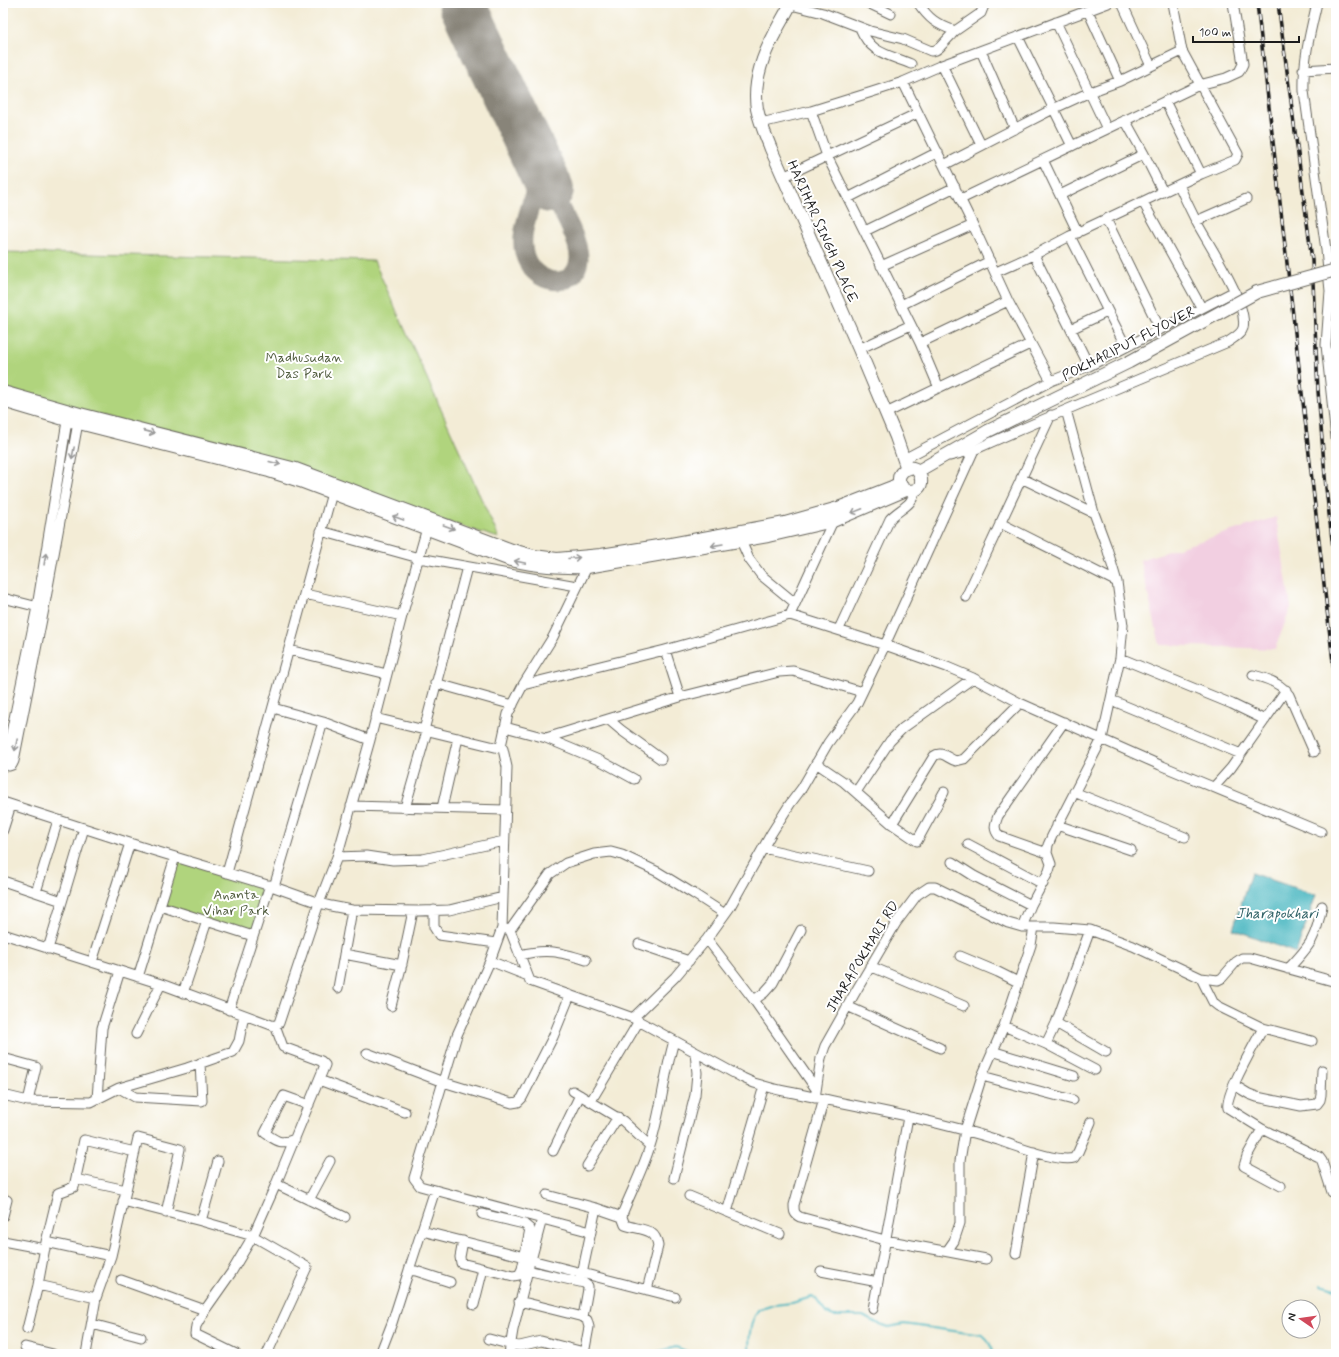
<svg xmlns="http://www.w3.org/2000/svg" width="1339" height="1357" font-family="Mynerve,sans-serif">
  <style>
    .built { fill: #f2cfe1 }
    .green { fill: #b0d47d; stroke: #66784c }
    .water { fill: #47b6c0; stroke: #32696e }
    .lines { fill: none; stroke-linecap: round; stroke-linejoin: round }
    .stream { stroke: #47b6c0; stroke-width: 2 }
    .taxiway { stroke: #888479; stroke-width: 19 }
    .runway { stroke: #888479; stroke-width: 48 }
    .street-casing { stroke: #67655d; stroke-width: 11 }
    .secondary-casing { stroke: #67655d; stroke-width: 14 }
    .street { stroke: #fff; stroke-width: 9 }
    .secondary { stroke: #fff; stroke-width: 12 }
    .rail-casing { stroke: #1c1c1c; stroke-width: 3.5 }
    .rail { stroke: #fff; stroke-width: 2; stroke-dasharray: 6; stroke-linecap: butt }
    .secondary-bridge-casing { stroke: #67655d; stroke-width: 14; stroke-linecap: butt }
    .secondary-bridge { stroke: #fff; stroke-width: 12 }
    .oneway { stroke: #999 }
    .labels { text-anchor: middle; stroke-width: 4; stroke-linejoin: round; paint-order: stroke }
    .street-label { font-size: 14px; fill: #1c1c1c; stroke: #fff }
    .park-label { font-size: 14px; fill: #505c3e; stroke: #fff }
    .water-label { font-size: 15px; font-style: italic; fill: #2f6166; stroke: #fff }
  </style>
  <rect width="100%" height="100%" fill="#fff"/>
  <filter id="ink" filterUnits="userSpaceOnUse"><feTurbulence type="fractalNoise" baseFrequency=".025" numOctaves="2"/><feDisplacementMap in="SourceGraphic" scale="8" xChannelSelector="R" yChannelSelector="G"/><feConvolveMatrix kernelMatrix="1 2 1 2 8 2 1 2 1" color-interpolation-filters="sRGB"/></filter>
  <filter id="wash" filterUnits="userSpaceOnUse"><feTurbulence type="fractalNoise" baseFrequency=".012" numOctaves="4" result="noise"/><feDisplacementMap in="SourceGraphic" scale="16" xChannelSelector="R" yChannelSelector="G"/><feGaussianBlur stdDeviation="0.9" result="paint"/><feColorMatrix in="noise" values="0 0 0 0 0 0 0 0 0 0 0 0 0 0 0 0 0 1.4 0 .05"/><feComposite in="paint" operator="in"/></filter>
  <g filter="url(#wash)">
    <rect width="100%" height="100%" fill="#f3ecd6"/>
    <!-- built -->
    <path class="built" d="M 1276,517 L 1291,607 L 1275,649 L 1160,645 L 1140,560 Z"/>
    <!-- green -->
    <path class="green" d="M 3,252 L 374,261 L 499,538 L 224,451 L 3,388 Z
      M 177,858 L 269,886 L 253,935 L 162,904 Z"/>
    <!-- water -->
    <path class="water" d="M 1251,873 L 1316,895 L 1296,953 L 1233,929 Z"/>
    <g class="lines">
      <!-- stream -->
      <path class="stream" d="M 1321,1285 L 1336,1289
        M 650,1354 L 676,1347 L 693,1354
        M 749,1354 C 749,1338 749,1324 758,1310 L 774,1305 L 792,1303 L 812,1297 L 816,1299 L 826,1313 L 834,1316 L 863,1316 L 874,1322 L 889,1327 L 904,1324 L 982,1335 C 989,1339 991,1345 992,1354"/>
      <!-- taxiway -->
      <path class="taxiway" d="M 524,133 C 529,146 537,163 537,177 C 535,205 513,236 528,263 C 540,285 576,290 579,259 C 580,240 559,206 550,189"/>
      <!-- runway -->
      <path class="runway" d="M 462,3 L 550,189"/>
    </g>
  </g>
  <g filter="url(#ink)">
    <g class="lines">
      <defs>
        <path id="street" d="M 868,3 L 891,14
          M 918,3 C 929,19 936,24 955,31
          M 1122,3 L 1151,66
          M 1317,3 C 1310,33 1303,60 1304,91 L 1326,250 L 1330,291 L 1326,345 L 1336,439
          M 791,5 L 823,13 L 870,31 L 903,39 L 931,51 L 936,50 L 940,47 L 955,31 L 981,13 L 985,3
          M 1088,11 L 1120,81
          M 1056,22 L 1107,129
          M 860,28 C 871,54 887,54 911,64
          M 1018,37 L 1072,146
          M 981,51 L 1015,129
          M 942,65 L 981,145
          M 1303,70 L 1336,68
          M 903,82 L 973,225 L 1008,301 L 1051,381
          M 1165,101 L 1201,174
          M 811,111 L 827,156 L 920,343 L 939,388
          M 1125,120 L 1144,154 L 1163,192
          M 761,123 L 811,111 L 872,92 L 903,82 L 942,65 L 1108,3
          M 1043,160 L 1078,233
          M 944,165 L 1053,109 L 1090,92 L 1120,81 L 1182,51
          M 783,177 L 918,113
          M 1060,195 L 1144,154
          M 848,198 L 938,152
          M 961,199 L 1199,85 L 1226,78 L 1239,72 L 1243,64 L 1233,3
          M 1143,202 L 1201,307
          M 1106,219 L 1160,329
          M 1196,221 L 1246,199
          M 865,231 L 955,187
          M 1070,236 L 1126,347
          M 1034,255 L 1089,366
          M 881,266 L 973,225
          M 996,272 L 1034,255 L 1070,236 L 1201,174 L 1235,160 L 1238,154 L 1182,51 L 1173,3
          M 901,305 L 990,261
          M 1071,329 L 1107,312
          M 920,343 L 1008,301
          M 859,349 L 911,325
          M 886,413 L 1030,344
          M 68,415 L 37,607 L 5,762 L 9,766 L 12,765 L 14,761 L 44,609 L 79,417
          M 974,450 C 1058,412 1143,378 1228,342 C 1233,338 1241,335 1243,328 C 1249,304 1208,244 1196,221 C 1190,209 1184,197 1179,185
          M 904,459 L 1051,381 L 1089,366 L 1235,291
          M 1021,478 L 1094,513
          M 1000,523 L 1117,582
          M 321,531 L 419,558 L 577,586
          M 741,541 L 749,559 L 761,575 L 795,603
          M 587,567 L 553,637 L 523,685 L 508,714 L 501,746 L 503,749 L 507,767 L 502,928 L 510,930 L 530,981 L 633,1018 L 743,1078 L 754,1083 L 775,1089 C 849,1105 925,1117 998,1140 C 1014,1146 1059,1163 1074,1158 L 1078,1152 L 1091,1122
          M 305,594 L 402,616
          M 966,597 L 1051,415
          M 3,598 L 42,608
          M 790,615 L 885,645 L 974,450 L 950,456
          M 839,629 L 890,519 C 900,508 913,506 915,490
          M 289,650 L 387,674
          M 665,650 L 680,697
          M 1120,658 L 1232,704 L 1265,720
          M 1253,675 C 1266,678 1282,684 1289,695 L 1314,752
          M 435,683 L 513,705
          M 523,685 L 665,650 L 790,615 L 833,521
          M 1111,700 L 1241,754
          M 273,708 L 323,722 L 370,740
          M 375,718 L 503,749
          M 608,719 L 621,730 L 661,759
          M 505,727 L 546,738 L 601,761 L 634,779
          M 424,730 L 467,567
          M 546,738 L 680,697 L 779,672 L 793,671 L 862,692
          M 816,763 L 844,782 L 892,824 L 917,841 L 944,792
          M 1214,787 L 1231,768 L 1286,690
          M 856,792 L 890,741 L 903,728 L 973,678
          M 1074,792 L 1185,837
          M 3,802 L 142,847 L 274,887 L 319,903 L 331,906 L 352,910 L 418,911 L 449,910 L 503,897
          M 351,806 L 505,810
          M 405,808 L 427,731
          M 442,808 L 458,738
          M 892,824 L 934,756 C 942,750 948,759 956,761 L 964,759 L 1020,703
          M 1057,825 L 1131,850
          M 3,830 L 11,805
          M 968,844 L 1043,884
          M 763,848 L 868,871
          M 1047,853 L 999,836 C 993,829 995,824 998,816 L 1064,722
          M 175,857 L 160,906 L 253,936
          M 337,857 L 366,856 L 393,860 L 423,859 L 504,841
          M 952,862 L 974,876 L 1031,905
          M 227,873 L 332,493
          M 3,881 L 62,901
          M 274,887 L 323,722
          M 36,892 L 58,820
          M 434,910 L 434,927 L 439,935 L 496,943
          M 1022,927 L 1031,905 L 1049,871 L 1051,864 L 1047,853 L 1048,845 L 1052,836 L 1102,739 L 1120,658 L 1123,625 L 1117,582 L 1107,548 L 1094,513 L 1066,410
          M 502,928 L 490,961 L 457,1035 L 414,1178 L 420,1186 L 591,1232
          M 510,930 L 550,874 L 566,863 L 594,854 L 611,852 L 622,855 L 658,872 L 694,894 L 725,914
          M 3,934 L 161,984 L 274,1026 L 279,1023 L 319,903 L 337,857 L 370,740 L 402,616 L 427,528
          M 707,939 L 754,1000 L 816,1089
          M 639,944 L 689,961
          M 48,949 L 84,828
          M 344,954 L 402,965
          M 520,955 C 547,948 560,952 586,960
          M 960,956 L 998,972 L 1018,982
          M 490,961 L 528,976
          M 92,962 L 130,843
          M 870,966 L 964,1006
          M 1288,969 C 1311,945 1316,938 1322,906
          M 138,977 L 160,906
          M 1201,978 L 1213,1002 L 1218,1006 L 1263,1028 L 1312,1041
          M 338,988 L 352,910
          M 183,993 L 207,921
          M 754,1000 L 764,993 L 773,983 L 801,930
          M 391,1006 L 401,968 L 413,911
          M 847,1006 L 940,1048
          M 229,1010 L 270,885
          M 633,1018 L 675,977 L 707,939 L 730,907 L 771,834 L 790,804 L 802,788 L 828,743 L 857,703 L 885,645 L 947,667 L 973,678 L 1020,703 L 1160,765 L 1321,832
          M 1056,1023 L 1106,1052
          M 1004,1026 L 1046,1044 L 1095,1070
          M 1263,1028 C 1256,1042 1224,1096 1228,1108 L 1262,1129 L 1319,1157 L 1322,1161 L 1332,1192
          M 136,1034 L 161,984
          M 1046,1044 L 1056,1023 L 1090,930
          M 992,1051 L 1074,1076
          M 367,1053 L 443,1082 L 512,1103 L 518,1102 L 522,1098 L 553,1037 L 570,995
          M 3,1058 L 36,1067 L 28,1101
          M 982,1076 L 1073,1100
          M 319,1080 L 405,1112
          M 1234,1085 L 1249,1094 L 1257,1097 L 1301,1106 L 1317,1104 L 1320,1100 L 1321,1095 L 1322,1070
          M 119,1088 L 187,1068 L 233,1052 L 239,1041 L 244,1015
          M 573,1091 L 623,1121 L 650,1146
          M 3,1095 L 28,1101 L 91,1102 L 119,1088 L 135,1097 L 202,1101 L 200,1063
          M 815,1098 L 821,1058 L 825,1046 L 856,991 L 896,923 L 917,895 L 929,887 L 935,887 L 1008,923 L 1022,927 L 1054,927 L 1090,930 L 1133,946 L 1201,978 L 1218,980 L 1222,978 L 1236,962 L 1242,958 L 1250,958 L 1336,982
          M 97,1099 L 102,1028 L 120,971
          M 824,1099 L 794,1205 C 794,1211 794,1214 800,1217 L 885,1240 L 986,1259
          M 591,1101 L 639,1021
          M 1262,1129 L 1247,1156 L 1244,1166 L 1281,1186
          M 295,1139 C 280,1145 277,1141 265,1133 L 284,1096 L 309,1105
          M 553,1151 L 580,1095
          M 587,1166 L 618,1117
          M 674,1178 L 695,1095 L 697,1073 L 695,1052
          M 76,1179 L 126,1190
          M 276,1184 L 345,1217
          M 435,1190 L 409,1270 L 416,1271 L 450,1282
          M 547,1195 L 596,1208 L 622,1217
          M 689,1196 L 780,1234
          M 309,1200 L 330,1161
          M 123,1201 L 201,1221 L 253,1236 L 307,1267 L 267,1354
          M 727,1212 L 764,1086
          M 3,1216 L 7,1200
          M 542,1219 L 531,1260 L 675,1297
          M 201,1221 L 218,1161
          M 422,1231 L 525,1257
          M 3,1241 L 45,1249
          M 463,1241 L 460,1257 L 461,1263 L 513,1276 L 519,1275 L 522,1269 L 530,1229 L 524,1224 L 482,1214
          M 46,1242 L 58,1193 L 74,1187 L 84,1140 L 135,1152
          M 947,1251 L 954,1241 L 960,1223 L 960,1161 L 965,1130 L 982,1076 L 1004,1026 L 1031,945 L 1034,927
          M 1016,1254 L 1034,1152
          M 111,1256 L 138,1138 L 180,1149 L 166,1213
          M 522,1269 L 584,1283 L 588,1286 L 588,1289 L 583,1317
          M 821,1271 L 878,1282
          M 582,1274 L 596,1208
          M 121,1280 L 205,1310
          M 38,1285 L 96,1298
          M 647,1290 L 658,1246 C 656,1227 639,1230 625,1225 L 622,1217 L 623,1212 C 632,1190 643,1169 650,1146 C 661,1112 664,1075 674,1041
          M 519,1301 L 583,1317 L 587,1320 L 589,1327 L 584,1354
          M 474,1305 L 483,1269
          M 873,1309 L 908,1117
          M 92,1324 L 141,1337
          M 27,1329 L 38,1285 L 46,1242 L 111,1256 L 96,1298 L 86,1354
          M 489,1339 L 512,1345 L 520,1346 L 541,1341 L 584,1352
          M 25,1347 L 53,1354
          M 236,1354 L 195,1334 L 196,1326 L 205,1310 L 231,1273 L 253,1236 L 276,1184 L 325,1065 L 321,1061 L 283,1047 L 275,1025
          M 380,1354 L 392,1323 L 409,1270
          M 509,1354 L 513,1330 L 529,1266"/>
        <path id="secondary" d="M 791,3 C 786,14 779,24 774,35 C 762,57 753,83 757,109 C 760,123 766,136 771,149 L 859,349 L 896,437 L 907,469
          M 3,392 L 80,414 L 296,469 L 512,550 L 534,556 L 557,559 L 601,555 L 671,544 L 785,523 L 838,508 L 892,487 L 900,483
          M 3,401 L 67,420 L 269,471 L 300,481 L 510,560 C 538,566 558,568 587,567 L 768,536 L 833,521 L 906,490 C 932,496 920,456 903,471 C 896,477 899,486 906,490
          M 918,471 L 988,431"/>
      </defs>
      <!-- street casing -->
      <use href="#street" class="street-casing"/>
      <!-- secondary casing -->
      <use href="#secondary" class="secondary-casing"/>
      <!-- street -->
      <use href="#street" class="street"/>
      <!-- secondary -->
      <use href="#secondary" class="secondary"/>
      <defs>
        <path id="rail" d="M 1257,3 L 1336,688
          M 1278,3 L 1312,260 L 1318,391 L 1326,488 L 1336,574"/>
      </defs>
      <!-- rail casing -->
      <use href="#rail" class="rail-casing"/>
      <!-- rail -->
      <use href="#rail" class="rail"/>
      <defs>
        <path id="secondary-bridge" d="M 988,431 L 1129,362 L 1257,292 L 1336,270"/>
      </defs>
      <!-- secondary-bridge casing -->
      <use href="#secondary-bridge" class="secondary-bridge-casing"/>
      <!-- secondary-bridge -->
      <use href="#secondary-bridge" class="secondary-bridge"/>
    </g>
    <!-- one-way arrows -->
    <defs><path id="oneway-shaft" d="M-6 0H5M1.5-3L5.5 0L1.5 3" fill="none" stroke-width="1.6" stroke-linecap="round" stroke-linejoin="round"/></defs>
    <g class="oneway">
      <use href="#oneway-shaft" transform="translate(149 432) rotate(14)"/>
      <use href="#oneway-shaft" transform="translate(73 453) rotate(101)"/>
      <use href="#oneway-shaft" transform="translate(275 463) rotate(14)"/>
      <use href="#oneway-shaft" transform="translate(857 511) rotate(158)"/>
      <use href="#oneway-shaft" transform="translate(398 518) rotate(-160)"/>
      <use href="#oneway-shaft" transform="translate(449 527) rotate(20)"/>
      <use href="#oneway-shaft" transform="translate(717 545) rotate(170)"/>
      <use href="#oneway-shaft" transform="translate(574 558) rotate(-5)"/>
      <use href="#oneway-shaft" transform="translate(45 559) rotate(-81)"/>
      <use href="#oneway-shaft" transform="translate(520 562) rotate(-168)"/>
      <use href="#oneway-shaft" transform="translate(16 745) rotate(101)"/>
    </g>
  </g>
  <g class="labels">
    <!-- street labels -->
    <g class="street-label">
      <text transform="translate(823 231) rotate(66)" y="5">HARIHAR SINGH PLACE</text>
      <text transform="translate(1128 343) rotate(-27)" y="5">POKHARIPUT FLYOVER</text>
      <text transform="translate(862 956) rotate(-59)" y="5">JHARAPOKHARI RD</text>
    </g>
    <!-- park labels -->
    <g class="park-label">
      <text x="304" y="362">Madhusudan<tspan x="304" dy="16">Das Park</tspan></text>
      <text x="236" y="899">Ananta<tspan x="236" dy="16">Vihar Park</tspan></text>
    </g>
    <!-- water labels -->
    <g class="water-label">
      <text x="1277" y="918">Jharapokhari</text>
    </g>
  </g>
  <!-- margin -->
  <rect width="1339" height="1357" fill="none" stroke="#fff" stroke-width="16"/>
  <!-- north arrow -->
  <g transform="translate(1301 1319) rotate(283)"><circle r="19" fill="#ffffff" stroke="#a4a4a4"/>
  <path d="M0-3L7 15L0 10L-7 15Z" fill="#d1495b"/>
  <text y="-6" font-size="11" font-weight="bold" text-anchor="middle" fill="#1c1c1c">N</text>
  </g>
  <!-- scale -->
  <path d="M1193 36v6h106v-6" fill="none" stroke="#1c1c1c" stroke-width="2"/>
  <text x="1199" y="36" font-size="12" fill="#1c1c1c" stroke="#ffffff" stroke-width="3" paint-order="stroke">100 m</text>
</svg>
